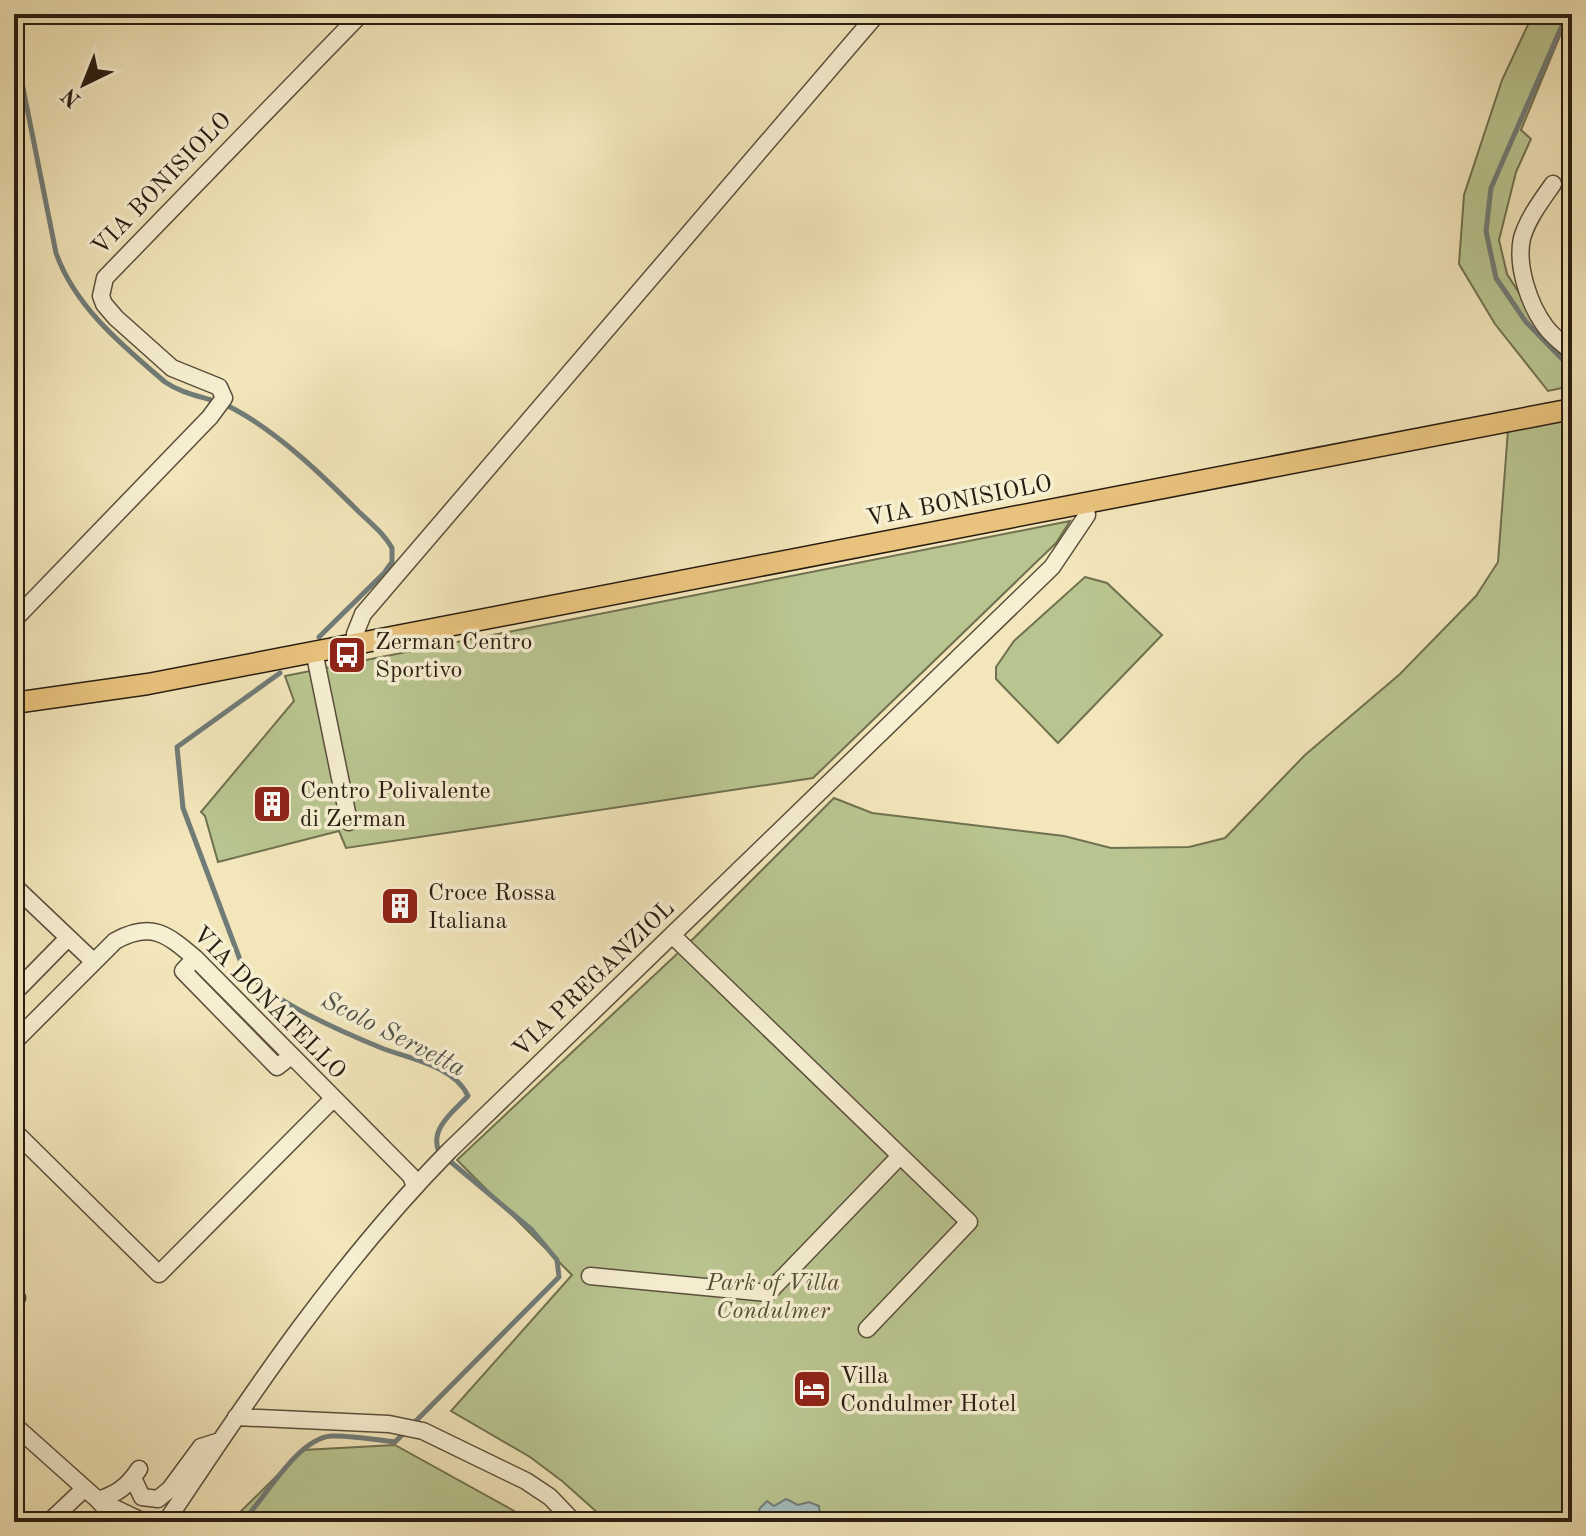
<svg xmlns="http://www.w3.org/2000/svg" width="1586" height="1536" font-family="'Old Standard TT',serif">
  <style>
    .green { fill: #b9c590; stroke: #707150; stroke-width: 2 }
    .water { fill: #a2bcbc; stroke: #717c78; stroke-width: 2 }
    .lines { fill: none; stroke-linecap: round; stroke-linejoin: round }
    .stream { stroke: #717c78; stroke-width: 5 }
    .minor-casing { stroke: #5a4f3b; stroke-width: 19 }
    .major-casing { stroke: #281d11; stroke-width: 23 }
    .minor { stroke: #f7efd2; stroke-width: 16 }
    .major { stroke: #e9c37d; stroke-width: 20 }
    .labels { text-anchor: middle; stroke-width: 7; stroke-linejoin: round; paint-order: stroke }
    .street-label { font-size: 24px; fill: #281d11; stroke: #f7efd2 }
    .poi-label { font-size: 24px; fill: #281d11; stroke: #f7efd2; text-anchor: start }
    .park-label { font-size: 24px; font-style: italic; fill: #544f37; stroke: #f7efd2 }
    .water-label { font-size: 26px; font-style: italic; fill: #53554d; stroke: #f7efd2 }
  </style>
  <rect width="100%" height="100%" fill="#f2e6ba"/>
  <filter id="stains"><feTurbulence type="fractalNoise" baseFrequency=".0025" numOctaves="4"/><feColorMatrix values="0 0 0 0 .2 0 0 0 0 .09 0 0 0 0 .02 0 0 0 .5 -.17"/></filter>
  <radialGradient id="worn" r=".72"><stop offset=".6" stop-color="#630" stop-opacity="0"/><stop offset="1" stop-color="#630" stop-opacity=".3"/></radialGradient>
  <!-- green -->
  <path class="green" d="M 1533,14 L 1569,14 L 1521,130 L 1531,139 L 1516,172 L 1499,240 L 1507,274 L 1534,316 L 1572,363 L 1572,386 L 1548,391 L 1495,324 L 1459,264 L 1464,195 L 1502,80 Z
    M 1572,416 L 1572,1504 L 1554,1522 L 608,1522 L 562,1481 L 530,1457 L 451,1411 L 572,1275 L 457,1160 L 694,938 L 834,798 L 872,813 L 1064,836 L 1111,848 L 1189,847 L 1225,838 L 1305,755 L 1400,674 L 1476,596 L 1498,562 L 1508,430 Z
    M 1070,521 L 1056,543 L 813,778 L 346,848 L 339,831 L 218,862 L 205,816 L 201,812 L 294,701 L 285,676 Z
    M 1085,577 L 1107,583 L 1162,635 L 1058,743 L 996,679 L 996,667 L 1014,641 Z
    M 395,1445 L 534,1522 L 230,1522 L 303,1450 Z"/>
  <!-- water -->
  <path class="water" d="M 786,1499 L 798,1505 L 809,1502 L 819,1506 L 821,1522 L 756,1522 L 760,1508 L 767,1501 L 774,1506 Z"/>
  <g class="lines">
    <!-- stream -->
    <path class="stream" d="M 1567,14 L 1491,188 L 1486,231 L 1496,278 L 1526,322 L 1572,369
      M 14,43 L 56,253 C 75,307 123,346 165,382 C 187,397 212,397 234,409 C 280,434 322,475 359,512 C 371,523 384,534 392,548 L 392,562 L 384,573 L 319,637
      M 242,1522 C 266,1497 297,1439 331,1436 C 352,1435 375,1440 395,1442 L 559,1277 L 557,1260 L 532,1230 L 439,1152 C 429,1129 453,1112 468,1096 C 455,1067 412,1059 384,1049 C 347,1034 262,998 242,965 L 183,808 L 177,747 L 280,673"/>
    <defs>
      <path id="minor" d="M 1553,184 C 1541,201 1528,218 1522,238 C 1516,266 1529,304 1545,326 C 1552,336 1563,344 1572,352
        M 14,620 L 210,417 L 224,398 L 219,387 L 172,368 L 116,318 L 104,304 L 101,296 L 105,278 L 361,14
        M 357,643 L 355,634 L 363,614 L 877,14
        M 314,651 L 349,822
        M 14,886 L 94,962
        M 672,935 L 969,1222 L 867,1329
        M 195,958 L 183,971 L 277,1067 L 291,1056
        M 14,993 L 68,938
        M 14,1042 L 115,941 C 151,921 167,934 195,958 L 411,1176 L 415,1187
        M 14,1131 L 159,1274 L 333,1099
        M 590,1276 L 768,1293 L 900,1156
        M 14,1300 L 17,1298
        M 236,1417 L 389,1424 L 423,1431 L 526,1481 L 550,1497 L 574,1522
        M 14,1425 L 98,1500 L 118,1522
        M 133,1478 L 142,1497 L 158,1499 L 170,1489 L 201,1447 L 220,1441
        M 98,1500 C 117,1494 128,1486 139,1469
        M 106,1504 L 144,1522
        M 49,1522 L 84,1489
        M 166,1522 C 252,1392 339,1263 449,1151 L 1052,567 L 1087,515 L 1084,502"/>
      <path id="major" d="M 14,703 L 148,684 L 1572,409"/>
    </defs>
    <!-- minor casing -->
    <use href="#minor" class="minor-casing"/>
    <!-- major casing -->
    <use href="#major" class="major-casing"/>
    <!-- minor -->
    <use href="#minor" class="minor"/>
    <!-- major -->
    <use href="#major" class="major"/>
  </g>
  <!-- icons -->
  <defs>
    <symbol id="bus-square" viewBox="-11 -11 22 22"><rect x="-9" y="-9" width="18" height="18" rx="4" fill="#8f2418" stroke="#f7efd2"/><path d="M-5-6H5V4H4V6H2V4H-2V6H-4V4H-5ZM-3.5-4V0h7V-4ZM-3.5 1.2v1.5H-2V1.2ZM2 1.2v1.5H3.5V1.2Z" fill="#fff"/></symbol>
    <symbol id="building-square" viewBox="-11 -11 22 22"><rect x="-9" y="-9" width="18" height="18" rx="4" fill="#8f2418" stroke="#f7efd2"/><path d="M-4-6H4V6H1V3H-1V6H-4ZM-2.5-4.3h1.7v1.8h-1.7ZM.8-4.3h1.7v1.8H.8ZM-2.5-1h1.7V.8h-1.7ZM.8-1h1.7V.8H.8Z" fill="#fff"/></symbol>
    <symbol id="hotel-square" viewBox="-11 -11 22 22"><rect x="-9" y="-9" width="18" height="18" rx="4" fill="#8f2418" stroke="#f7efd2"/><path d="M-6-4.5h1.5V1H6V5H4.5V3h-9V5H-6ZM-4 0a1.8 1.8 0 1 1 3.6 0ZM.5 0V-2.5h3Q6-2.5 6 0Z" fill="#fff"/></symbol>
  </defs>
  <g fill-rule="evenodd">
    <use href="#bus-square" x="325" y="633" width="44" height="44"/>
    <use href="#building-square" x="250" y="782" width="44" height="44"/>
    <use href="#building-square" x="378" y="884" width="44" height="44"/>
    <use href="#hotel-square" x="790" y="1367" width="44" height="44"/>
  </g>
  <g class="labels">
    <!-- street labels -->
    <g class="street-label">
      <text transform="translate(161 183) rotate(-46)" y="8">VIA BONISIOLO</text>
      <text transform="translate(959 500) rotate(-11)" y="8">VIA BONISIOLO</text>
      <text transform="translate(593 978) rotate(-44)" y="8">VIA PREGANZIOL</text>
      <text transform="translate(270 1002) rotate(45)" y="8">VIA DONATELLO</text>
    </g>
    <!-- poi labels -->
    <g class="poi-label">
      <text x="375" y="649">Zerman Centro<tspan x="375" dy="28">Sportivo</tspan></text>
      <text x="300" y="798">Centro Polivalente<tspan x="300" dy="28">di Zerman</tspan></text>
      <text x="428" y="900">Croce Rossa<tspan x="428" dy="28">Italiana</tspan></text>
      <text x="840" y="1383">Villa<tspan x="840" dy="28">Condulmer Hotel</tspan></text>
    </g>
    <!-- park labels -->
    <g class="park-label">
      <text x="773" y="1290">Park of Villa<tspan x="773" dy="28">Condulmer</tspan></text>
    </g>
    <!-- water labels -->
    <g class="water-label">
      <text transform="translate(394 1033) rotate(27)" y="9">Scolo Servetta</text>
    </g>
  </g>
  <!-- margin -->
  <rect width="1586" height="1536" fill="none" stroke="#f2e6ba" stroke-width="48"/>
  <rect x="16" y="16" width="1554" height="1504" fill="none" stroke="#281d11" stroke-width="4"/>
  <rect x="24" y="24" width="1538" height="1488" fill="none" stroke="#281d11" stroke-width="2"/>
  <!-- north arrow -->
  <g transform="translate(84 84) rotate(223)" stroke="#f7efd2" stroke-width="6" paint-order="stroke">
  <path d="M0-6L14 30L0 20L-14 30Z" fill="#281d11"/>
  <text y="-12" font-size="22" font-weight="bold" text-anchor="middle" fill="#281d11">N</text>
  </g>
  <rect width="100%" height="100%" filter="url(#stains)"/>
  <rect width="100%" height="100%" fill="url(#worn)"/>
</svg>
